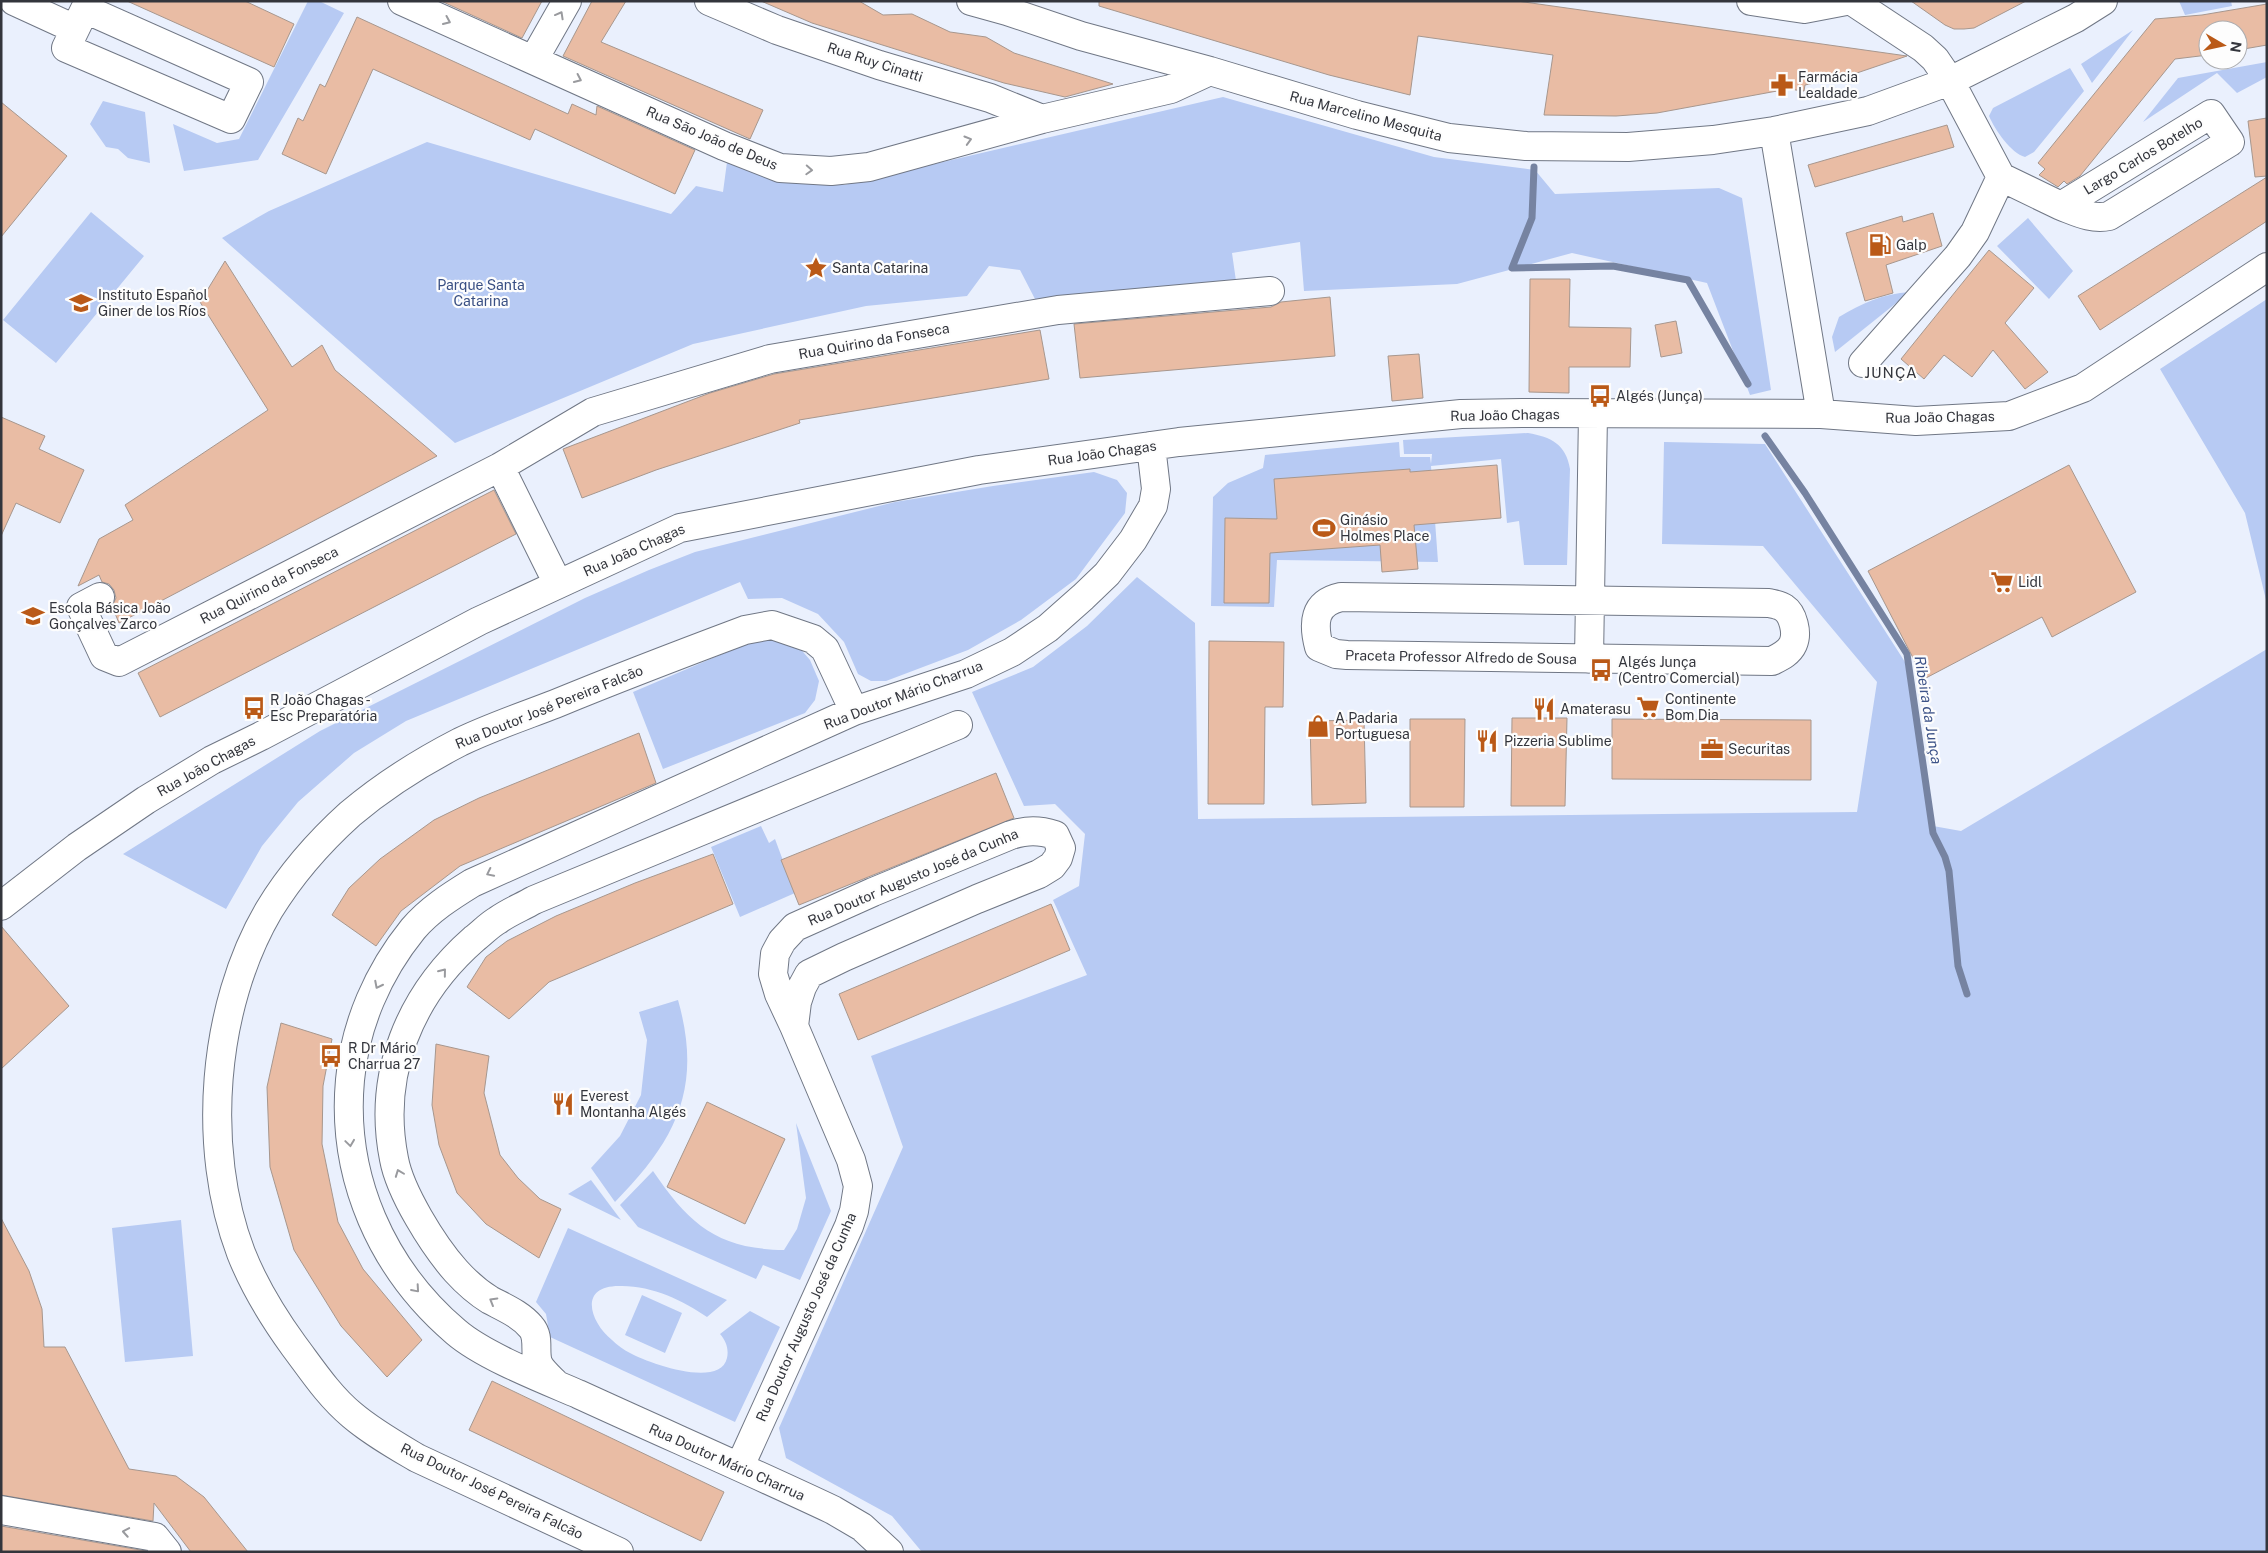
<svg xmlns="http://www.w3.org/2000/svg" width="2268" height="1553" font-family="'Public Sans',sans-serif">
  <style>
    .green { fill: #b7caf3 }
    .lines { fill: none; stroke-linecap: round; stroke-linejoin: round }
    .stream { stroke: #7683a1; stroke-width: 7 }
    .building { fill: #e9bca4; stroke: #a7978e }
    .minor-casing { stroke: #707785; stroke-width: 30 }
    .minor { stroke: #fff; stroke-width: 28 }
    .oneway { stroke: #999a9e }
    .labels { text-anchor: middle; stroke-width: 4.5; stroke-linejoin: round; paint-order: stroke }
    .street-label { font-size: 14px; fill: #33353c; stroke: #fdfdfd }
    .poi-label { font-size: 14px; fill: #33353c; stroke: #fdfdfd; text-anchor: start }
    .park-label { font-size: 14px; fill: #394f83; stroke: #fdfdfd }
    .neighbourhood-label { font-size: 15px; letter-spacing: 1px; fill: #33353c; stroke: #fdfdfd }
    .water-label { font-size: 15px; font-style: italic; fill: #3e5489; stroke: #fdfdfd }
  </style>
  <rect width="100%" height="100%" fill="#eaf0fd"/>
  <!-- green -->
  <path class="green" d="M 308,1 L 319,1 L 344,13 L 258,160 L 184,171 L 173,124 L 217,143 L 239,139 Z
    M 2179,1 L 2231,1 L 2232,6 L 2185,15 Z
    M 2133,30 L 2092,83 L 2081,64 Z
    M 2267,62 L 2267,77 L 2237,93 L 2217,73 L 2143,122 L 2178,78 Z
    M 2070,68 L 2084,91 L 2034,152 L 2025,157 C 2011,153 1995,130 1989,116 L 1993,108 Z
    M 1223,97 L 1434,157 L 1535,170 L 1555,194 L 1719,188 L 1742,198 L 1771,390 L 1750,395 L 1707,283 L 1572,253 L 1457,284 L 1304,291 L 1300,242 L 1232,253 L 1236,281 L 1035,299 L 1020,270 L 989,266 L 967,296 L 866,306 L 693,344 L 455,443 L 222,238 L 269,211 L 427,142 L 671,214 L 696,186 L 723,192 L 727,162 L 844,185 Z
    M 103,101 L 145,112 L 150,163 L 128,158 L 118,149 L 106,147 L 90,124 Z
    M 91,212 L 144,256 L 56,363 L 3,320 Z
    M 2028,218 L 2073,271 L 2049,299 L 1997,246 Z
    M 1910,292 L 1835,352 L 1832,337 L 1839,317 C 1862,303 1883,294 1910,292 Z
    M 2267,299 L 2267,604 L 2245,513 L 2160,369 Z
    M 1528,433 C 1551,437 1566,444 1570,469 L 1567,565 L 1524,565 L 1519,521 L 1507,523 L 1501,459 L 1431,466 L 1438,562 L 1277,560 L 1274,607 L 1211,606 L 1213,497 L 1228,483 L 1263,468 L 1265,455 L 1399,442 L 1400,457 L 1430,457 L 1431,464 L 1432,454 L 1404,454 L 1403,440 Z
    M 1664,442 L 1765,444 L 1905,662 L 1933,826 L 1961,831 L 2267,649 L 2267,1552 L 922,1552 L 892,1516 L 786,1458 L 779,1428 L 903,1147 L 871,1056 L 1087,975 L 1053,900 L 1079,886 L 1085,834 L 1055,804 L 1024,806 L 972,692 L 1033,667 L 1087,626 L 1137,577 L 1195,623 L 1198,819 L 1857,812 L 1877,682 L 1763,546 L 1662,544 Z
    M 1094,472 L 1117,480 L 1127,493 L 1125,513 L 1076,579 L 1021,620 L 968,650 L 886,681 L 871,681 L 858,674 L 844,642 L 818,614 L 782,598 L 748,599 L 740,582 L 406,721 L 354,753 L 298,802 L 262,846 L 226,909 L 123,854 L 320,731 L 585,598 L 649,570 L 695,552 L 895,502 L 993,486 Z
    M 762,637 L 798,646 L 810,660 L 819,681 L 815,700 L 805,713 L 663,769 L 633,692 Z
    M 761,826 L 769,843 L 775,839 L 795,893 L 740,917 L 711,847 Z
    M 678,1000 C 703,1088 676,1140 615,1202 L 591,1168 L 620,1136 L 641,1095 L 647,1040 L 639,1012 Z
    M 796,1123 L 831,1211 L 800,1280 L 763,1265 L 756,1279 L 638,1227 L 620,1205 L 653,1171 C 689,1224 717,1249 784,1250 L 797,1229 L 806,1198 Z
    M 591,1180 L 621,1220 L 568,1194 Z
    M 181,1220 L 193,1356 L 125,1362 L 112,1228 Z
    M 568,1228 L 727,1300 L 707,1317 C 682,1300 651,1285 619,1286 C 578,1286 590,1322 612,1340 C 617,1345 624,1350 630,1353 C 648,1363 720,1389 727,1358 C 729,1349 726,1341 720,1334 L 750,1311 L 780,1327 L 735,1422 L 550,1337 L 546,1314 L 536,1302 Z
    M 642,1295 L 682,1313 L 665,1353 L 625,1335 Z"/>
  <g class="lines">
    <!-- stream -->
    <path class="stream" d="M 1534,167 L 1532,218 L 1512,268 L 1613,266 L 1688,280 L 1748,384
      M 1765,436 L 1805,493 L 1907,654 L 1933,833 L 1945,857 L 1949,871 L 1958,966 L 1967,994"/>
  </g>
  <!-- building -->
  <path class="building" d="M 127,1 L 245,1 L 294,24 L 274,67 Z
    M 441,1 L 542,1 L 522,38 Z
    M 592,1 L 626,1 L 601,42 L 763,110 L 750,139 L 563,56 Z
    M 761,1 L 859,1 L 883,15 L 912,14 L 950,32 L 986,37 L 1014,53 L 1113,84 L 1065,97 L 1004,83 L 812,23 Z
    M 1099,1 L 1517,1 L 1907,56 L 1848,76 L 1847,82 L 1827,80 L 1805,85 L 1804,91 L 1788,89 L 1657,113 L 1616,116 L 1544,115 L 1553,55 L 1418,36 L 1410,95 L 1329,75 L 1099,6 Z
    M 1911,1 L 2026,1 L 1974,28 L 1964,29 L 1954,29 L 1945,25 Z
    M 2267,4 L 2267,45 L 2238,50 L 2238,30 L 2208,30 L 2208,55 L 2175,59 L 2080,176 L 2067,184 L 2064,181 L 2058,187 L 2039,175 L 2045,169 L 2038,163 L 2155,19 L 2202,15 Z
    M 357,17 L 568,114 L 572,104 L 596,115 L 597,106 L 695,150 L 675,194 L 535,129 L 530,140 L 373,69 L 326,174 L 282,154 L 298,118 L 303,121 L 320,84 L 325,87 Z
    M 1,102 L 67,156 L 1,237 Z
    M 2267,118 L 2267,176 L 2255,177 L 2248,121 Z
    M 1947,125 L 1954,147 L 1815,187 L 1808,165 Z
    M 2267,177 L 2267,221 L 2100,330 L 2078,296 Z
    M 1933,213 L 1942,246 L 1886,265 L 1893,293 L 1865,301 L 1846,233 L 1902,216 L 1903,222 Z
    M 1989,250 L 2034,288 L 2005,323 L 2048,372 L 2025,389 L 1993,350 L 1972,377 L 1944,355 L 1924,379 L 1901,359 Z
    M 225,261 L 292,367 L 322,345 L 335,370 L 437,456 L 119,623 L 112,606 L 116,598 L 114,590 L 109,584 L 102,582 L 99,575 L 78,586 L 99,539 L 133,520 L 125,505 L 268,410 L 200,302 Z
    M 1530,279 L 1570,279 L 1569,327 L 1631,328 L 1630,367 L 1569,367 L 1569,393 L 1529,392 Z
    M 1330,297 L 1335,356 L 1080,378 L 1074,324 L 1271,307 L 1281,302 Z
    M 1676,321 L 1682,353 L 1661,357 L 1655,325 Z
    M 1040,330 L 1049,379 L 799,420 L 800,423 L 656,470 L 582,498 L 563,449 L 710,393 L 774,374 Z
    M 1419,354 L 1423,398 L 1392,401 L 1388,356 Z
    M 1,417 L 45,436 L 39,449 L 84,470 L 60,523 L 16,503 L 1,536 Z
    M 1497,465 L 1501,518 L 1414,525 L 1418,569 L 1382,572 L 1380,545 L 1270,553 L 1269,603 L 1224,603 L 1225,518 L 1277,519 L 1274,479 L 1410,469 L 1410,472 Z
    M 2069,465 L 2136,592 L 2052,637 L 2042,617 L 1924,679 L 1868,571 Z
    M 494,490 L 516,534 L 160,717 L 138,673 Z
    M 1209,641 L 1284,642 L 1283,707 L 1265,707 L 1264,804 L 1208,804 Z
    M 1512,718 L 1567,718 L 1565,806 L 1511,806 Z
    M 1410,719 L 1465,719 L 1464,807 L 1410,807 Z
    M 1612,719 L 1811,720 L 1811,780 L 1612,779 Z
    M 1364,720 L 1366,803 L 1312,805 L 1310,721 Z
    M 639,733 L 656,783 L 460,866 L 401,911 L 376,946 L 332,915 L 349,888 L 380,859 L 434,820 L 479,798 Z
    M 996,773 L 1014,818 L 799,905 L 781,860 Z
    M 713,854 L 733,904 L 549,982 L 509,1019 L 467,987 L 486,957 L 507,941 L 556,916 L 635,883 Z
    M 1051,904 L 1070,950 L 858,1040 L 839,994 Z
    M 1,926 L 69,1006 L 1,1069 Z
    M 281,1023 L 332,1039 L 323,1086 L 322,1144 L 338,1222 L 363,1269 L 422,1340 L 387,1377 L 341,1326 L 294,1250 L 270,1167 L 267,1087 Z
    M 436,1044 L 489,1056 L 484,1093 L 500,1155 L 518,1178 L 540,1199 L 561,1209 L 539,1258 L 486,1224 L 457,1193 L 439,1145 L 432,1105 Z
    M 707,1102 L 785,1139 L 745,1224 L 667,1187 Z
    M 1,1218 L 29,1271 L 42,1309 L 44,1347 L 65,1347 L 129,1469 L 176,1476 L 204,1497 L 248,1552 L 191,1552 L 154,1503 L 153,1521 L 1,1495 Z
    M 492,1381 L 724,1492 L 701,1541 L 469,1430 Z
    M 1,1526 L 146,1551 L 147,1552 L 1,1552 Z"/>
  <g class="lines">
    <defs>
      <path id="minor" d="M 14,1 L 75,29
        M 402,1 L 724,146 L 780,168 L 831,171 L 869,167 L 1042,119 L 1171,89 L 1210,71
        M 709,1 L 777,30 L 879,65 L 990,98 L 1042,119
        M 971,1 L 1007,11 L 1081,36 L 1210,71 L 1357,115 L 1449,138 L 1526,146 L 1628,147 L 1713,140 L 1774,131 L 1868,111 L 1950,81 L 2076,18 L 2103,1
        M 1751,1 L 1804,9 L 1846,1
        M 1852,1 L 1923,48 L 1935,59 L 1950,81 L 2001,177 L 1975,232 L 1958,256 L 1863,363
        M 85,9 L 249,82 L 231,119 L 66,48 Z
        M 534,59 L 567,1
        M 1774,131 L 1821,414
        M 2001,177 L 2061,206 L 2211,114 L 2230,142 L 2109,216 C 2092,220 2077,212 2061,206
        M 500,467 L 593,412 L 770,359 L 1058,310 L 1270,291
        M 100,597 L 81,607 L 104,656 L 119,662 L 500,467 L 558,584
        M 1341,597 L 1769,603 C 1773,604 1780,605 1784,608 C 1793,614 1798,633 1793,644 C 1789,653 1780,657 1772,661 L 1347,655 L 1336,654 L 1319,647 C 1313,624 1313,603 1341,597 Z
        M 1589,659 L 1593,414
        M 1,906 L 77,847 L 146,800 L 212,760 L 261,736 L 479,621 L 680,528 L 979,470 L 1179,442 L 1461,414 L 1522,413 L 1821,414 L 1916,421 L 2009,416 L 2083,388 L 2267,267
        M 555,1383 C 549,1377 541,1370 538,1363 C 534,1351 540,1337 531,1327 C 520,1314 505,1308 490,1300 C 477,1292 466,1282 456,1271 C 433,1245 400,1192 394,1159 C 377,1074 410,995 474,939 C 482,933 489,925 498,920 C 509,912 522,907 534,900 L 958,725
        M 740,1466 L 849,1226 L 854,1211 L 858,1186 L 851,1160 L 794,1026 L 797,1002 L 802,987 L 809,974 L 844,957 L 977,899 L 1039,874 L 1052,866 L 1058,858 L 1061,848 L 1055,835 C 1039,830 1027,830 1011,835 L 873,892 L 795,927 L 782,941 L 775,954 L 773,974 L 779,994 L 794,1026
        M 1,1510 L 155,1537 L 167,1552
        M 619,1552 L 417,1458 C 395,1445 372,1432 352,1415 C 329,1396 312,1370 294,1346 C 273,1317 254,1286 241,1253 C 201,1148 212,1007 269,910 C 291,874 319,842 350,814 C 382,787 423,761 460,742 C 491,727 524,716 555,704 C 618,678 681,654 745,630 L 772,625 L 813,639 L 825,649 L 854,711
        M 889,1552 L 862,1527 L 833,1510 C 748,1470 663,1433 578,1394 C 543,1379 484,1356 456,1332 C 382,1269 341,1177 350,1080 C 355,1025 378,972 413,929 C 429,910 451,896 472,883 L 854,711 L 966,674 L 1012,652 L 1048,628 L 1083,597 L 1107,574 L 1133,540 L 1153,506 L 1156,489 L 1151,446"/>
    </defs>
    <!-- minor casing -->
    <use href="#minor" class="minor-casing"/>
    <!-- minor -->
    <use href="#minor" class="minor"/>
  </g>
  <!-- one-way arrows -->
  <defs><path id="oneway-chevron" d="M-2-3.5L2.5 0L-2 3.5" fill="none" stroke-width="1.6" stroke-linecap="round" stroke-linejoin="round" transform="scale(1.25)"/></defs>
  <g class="oneway">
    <use href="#oneway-chevron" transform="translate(560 15) rotate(-61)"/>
    <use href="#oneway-chevron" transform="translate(447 21) rotate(24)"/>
    <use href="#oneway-chevron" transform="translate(578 79) rotate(25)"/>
    <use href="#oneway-chevron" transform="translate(968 140) rotate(-16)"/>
    <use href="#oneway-chevron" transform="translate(809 170) rotate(3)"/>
    <use href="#oneway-chevron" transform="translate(490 873) rotate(154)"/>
    <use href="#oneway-chevron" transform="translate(443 972) rotate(-51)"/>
    <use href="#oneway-chevron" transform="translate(378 985) rotate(117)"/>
    <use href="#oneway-chevron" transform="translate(350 1143) rotate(82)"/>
    <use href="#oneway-chevron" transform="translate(399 1173) rotate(-111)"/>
    <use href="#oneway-chevron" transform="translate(416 1289) rotate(49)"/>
    <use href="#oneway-chevron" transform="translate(493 1301) rotate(-150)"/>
    <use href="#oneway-chevron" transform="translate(126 1532) rotate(-170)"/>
  </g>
  <!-- icons -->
  <defs>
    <symbol id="pharmacy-bare" viewBox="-9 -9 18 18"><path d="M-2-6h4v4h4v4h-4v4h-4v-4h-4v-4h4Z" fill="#ba5917" stroke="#fdfdfd" stroke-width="2.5" paint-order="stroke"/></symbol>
    <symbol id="fuel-bare" viewBox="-9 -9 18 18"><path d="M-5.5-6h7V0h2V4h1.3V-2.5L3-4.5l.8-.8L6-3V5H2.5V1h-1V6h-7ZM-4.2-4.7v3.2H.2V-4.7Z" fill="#ba5917" stroke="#fdfdfd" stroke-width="2.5" paint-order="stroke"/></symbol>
    <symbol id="sight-bare" viewBox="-9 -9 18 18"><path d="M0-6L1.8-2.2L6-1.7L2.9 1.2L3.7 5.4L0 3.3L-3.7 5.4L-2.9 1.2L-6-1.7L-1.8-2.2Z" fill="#ba5917" stroke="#fdfdfd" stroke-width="2.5" paint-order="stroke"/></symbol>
    <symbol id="school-bare" viewBox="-9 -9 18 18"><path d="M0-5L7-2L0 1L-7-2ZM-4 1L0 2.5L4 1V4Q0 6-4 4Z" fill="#ba5917" stroke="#fdfdfd" stroke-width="2.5" paint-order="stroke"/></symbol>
    <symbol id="bus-bare" viewBox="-9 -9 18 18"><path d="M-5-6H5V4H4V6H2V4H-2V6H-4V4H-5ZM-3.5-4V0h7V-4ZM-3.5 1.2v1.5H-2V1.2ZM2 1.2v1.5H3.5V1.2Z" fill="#ba5917" stroke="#fdfdfd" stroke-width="2.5" paint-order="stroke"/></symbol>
    <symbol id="stadium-bare" viewBox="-9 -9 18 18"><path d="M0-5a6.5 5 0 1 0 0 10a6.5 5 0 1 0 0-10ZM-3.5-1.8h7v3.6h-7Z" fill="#ba5917" stroke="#fdfdfd" stroke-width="2.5" paint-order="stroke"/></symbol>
    <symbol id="supermarket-bare" viewBox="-9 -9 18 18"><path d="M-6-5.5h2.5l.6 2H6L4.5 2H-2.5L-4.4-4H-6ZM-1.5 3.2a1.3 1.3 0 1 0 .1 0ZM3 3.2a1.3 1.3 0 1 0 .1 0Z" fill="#ba5917" stroke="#fdfdfd" stroke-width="2.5" paint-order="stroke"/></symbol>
    <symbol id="restaurant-bare" viewBox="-9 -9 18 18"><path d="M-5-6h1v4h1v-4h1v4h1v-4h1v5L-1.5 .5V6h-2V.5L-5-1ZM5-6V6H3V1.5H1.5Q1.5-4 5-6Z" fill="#ba5917" stroke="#fdfdfd" stroke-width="2.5" paint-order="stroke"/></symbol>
    <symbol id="shop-bare" viewBox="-9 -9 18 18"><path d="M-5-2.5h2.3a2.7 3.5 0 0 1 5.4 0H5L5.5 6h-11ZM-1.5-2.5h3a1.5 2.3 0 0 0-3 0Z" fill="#ba5917" stroke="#fdfdfd" stroke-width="2.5" paint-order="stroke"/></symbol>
    <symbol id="office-bare" viewBox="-9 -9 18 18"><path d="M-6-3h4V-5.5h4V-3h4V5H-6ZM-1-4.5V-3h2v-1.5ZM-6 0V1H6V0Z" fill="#ba5917" stroke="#fdfdfd" stroke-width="2.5" paint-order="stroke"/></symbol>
  </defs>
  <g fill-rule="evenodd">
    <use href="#pharmacy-bare" x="1766" y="69" width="32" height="32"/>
    <use href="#fuel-bare" x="1864" y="229" width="32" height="32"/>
    <use href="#sight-bare" x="800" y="252" width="32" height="32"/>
    <use href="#school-bare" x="65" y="287" width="32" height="32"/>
    <use href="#bus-bare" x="1584" y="380" width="32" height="32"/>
    <use href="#stadium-bare" x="1308" y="512" width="32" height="32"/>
    <use href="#supermarket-bare" x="1986" y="566" width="32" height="32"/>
    <use href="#school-bare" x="17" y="600" width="32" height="32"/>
    <use href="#bus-bare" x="1585" y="654" width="32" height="32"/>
    <use href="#supermarket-bare" x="1632" y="691" width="32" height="32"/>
    <use href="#bus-bare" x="238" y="692" width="32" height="32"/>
    <use href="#restaurant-bare" x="1528" y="693" width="32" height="32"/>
    <use href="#shop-bare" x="1302" y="710" width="32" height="32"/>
    <use href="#restaurant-bare" x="1471" y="725" width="32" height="32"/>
    <use href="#office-bare" x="1696" y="733" width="32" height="32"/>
    <use href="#bus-bare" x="315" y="1040" width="32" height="32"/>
    <use href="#restaurant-bare" x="547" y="1088" width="32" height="32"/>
  </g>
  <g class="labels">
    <!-- street labels -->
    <g class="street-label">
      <text transform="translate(875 62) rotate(18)" y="5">Rua Ruy Cinatti</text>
      <text transform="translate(1366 116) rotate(15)" y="5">Rua Marcelino Mesquita</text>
      <text transform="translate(712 138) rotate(23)" y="5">Rua São João de Deus</text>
      <text transform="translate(2143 156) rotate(-31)" y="5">Largo Carlos Botelho</text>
      <text transform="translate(874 341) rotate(-10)" y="5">Rua Quirino da Fonseca</text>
      <text transform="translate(1505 415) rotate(-1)" y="5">Rua João Chagas</text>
      <text transform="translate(1940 417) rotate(-1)" y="5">Rua João Chagas</text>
      <text transform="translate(1102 453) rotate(-8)" y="5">Rua João Chagas</text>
      <text transform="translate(634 550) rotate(-24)" y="5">Rua João Chagas</text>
      <text transform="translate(269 585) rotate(-27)" y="5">Rua Quirino da Fonseca</text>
      <text transform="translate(1461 657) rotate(1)" y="5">Praceta Professor Alfredo de Sousa</text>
      <text transform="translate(903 695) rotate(-21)" y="5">Rua Doutor Mário Charrua</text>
      <text transform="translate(549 707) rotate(-22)" y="5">Rua Doutor José Pereira Falcão</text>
      <text transform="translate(206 766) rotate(-29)" y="5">Rua João Chagas</text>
      <text transform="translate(913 877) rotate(-23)" y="5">Rua Doutor Augusto José da Cunha</text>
      <text transform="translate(806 1317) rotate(-66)" y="5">Rua Doutor Augusto José da Cunha</text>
      <text transform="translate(727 1462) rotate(24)" y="5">Rua Doutor Mário Charrua</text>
      <text transform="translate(492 1491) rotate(26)" y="5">Rua Doutor José Pereira Falcão</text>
    </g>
    <!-- poi labels -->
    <g class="poi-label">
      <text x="1798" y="82">Farmácia<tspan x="1798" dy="16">Lealdade</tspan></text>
      <text x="1896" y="250">Galp</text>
      <text x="832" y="273">Santa Catarina</text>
      <text x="98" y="300">Instituto Español<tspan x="98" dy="16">Giner de los Ríos</tspan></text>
      <text x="1616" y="401">Algés (Junça)</text>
      <text x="1340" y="525">Ginásio<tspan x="1340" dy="16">Holmes Place</tspan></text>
      <text x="2018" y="587">Lidl</text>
      <text x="49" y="613">Escola Básica João<tspan x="49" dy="16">Gonçalves Zarco</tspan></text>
      <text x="1618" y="667">Algés Junça<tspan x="1618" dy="16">(Centro Comercial)</tspan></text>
      <text x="1665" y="704">Continente<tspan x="1665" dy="16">Bom Dia</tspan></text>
      <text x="270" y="705">R João Chagas -<tspan x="270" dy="16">Esc Preparatória</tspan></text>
      <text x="1560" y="714">Amaterasu</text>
      <text x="1335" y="723">A Padaria<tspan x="1335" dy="16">Portuguesa</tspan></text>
      <text x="1504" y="746">Pizzeria Sublime</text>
      <text x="1728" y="754">Securitas</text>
      <text x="348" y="1053">R Dr Mário<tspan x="348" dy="16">Charrua 27</tspan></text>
      <text x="580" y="1101">Everest<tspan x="580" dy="16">Montanha Algés</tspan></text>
    </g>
    <!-- park labels -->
    <g class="park-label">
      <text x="481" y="290">Parque Santa<tspan x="481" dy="16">Catarina</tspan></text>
    </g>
    <!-- neighbourhood labels -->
    <g class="neighbourhood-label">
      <text x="1891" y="378">JUNÇA</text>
    </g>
    <!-- water labels -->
    <g class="water-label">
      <text transform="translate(1928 710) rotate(81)" y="5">Ribeira da Junça</text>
    </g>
  </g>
  <!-- border -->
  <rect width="2268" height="1553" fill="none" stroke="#33353c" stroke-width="5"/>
  <!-- north arrow -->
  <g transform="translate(2223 45) rotate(99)"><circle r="24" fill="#fdfdfd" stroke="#acadb0"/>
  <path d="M0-4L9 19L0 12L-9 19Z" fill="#ba5917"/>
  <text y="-8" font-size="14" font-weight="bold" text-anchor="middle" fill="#33353c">N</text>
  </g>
</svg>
